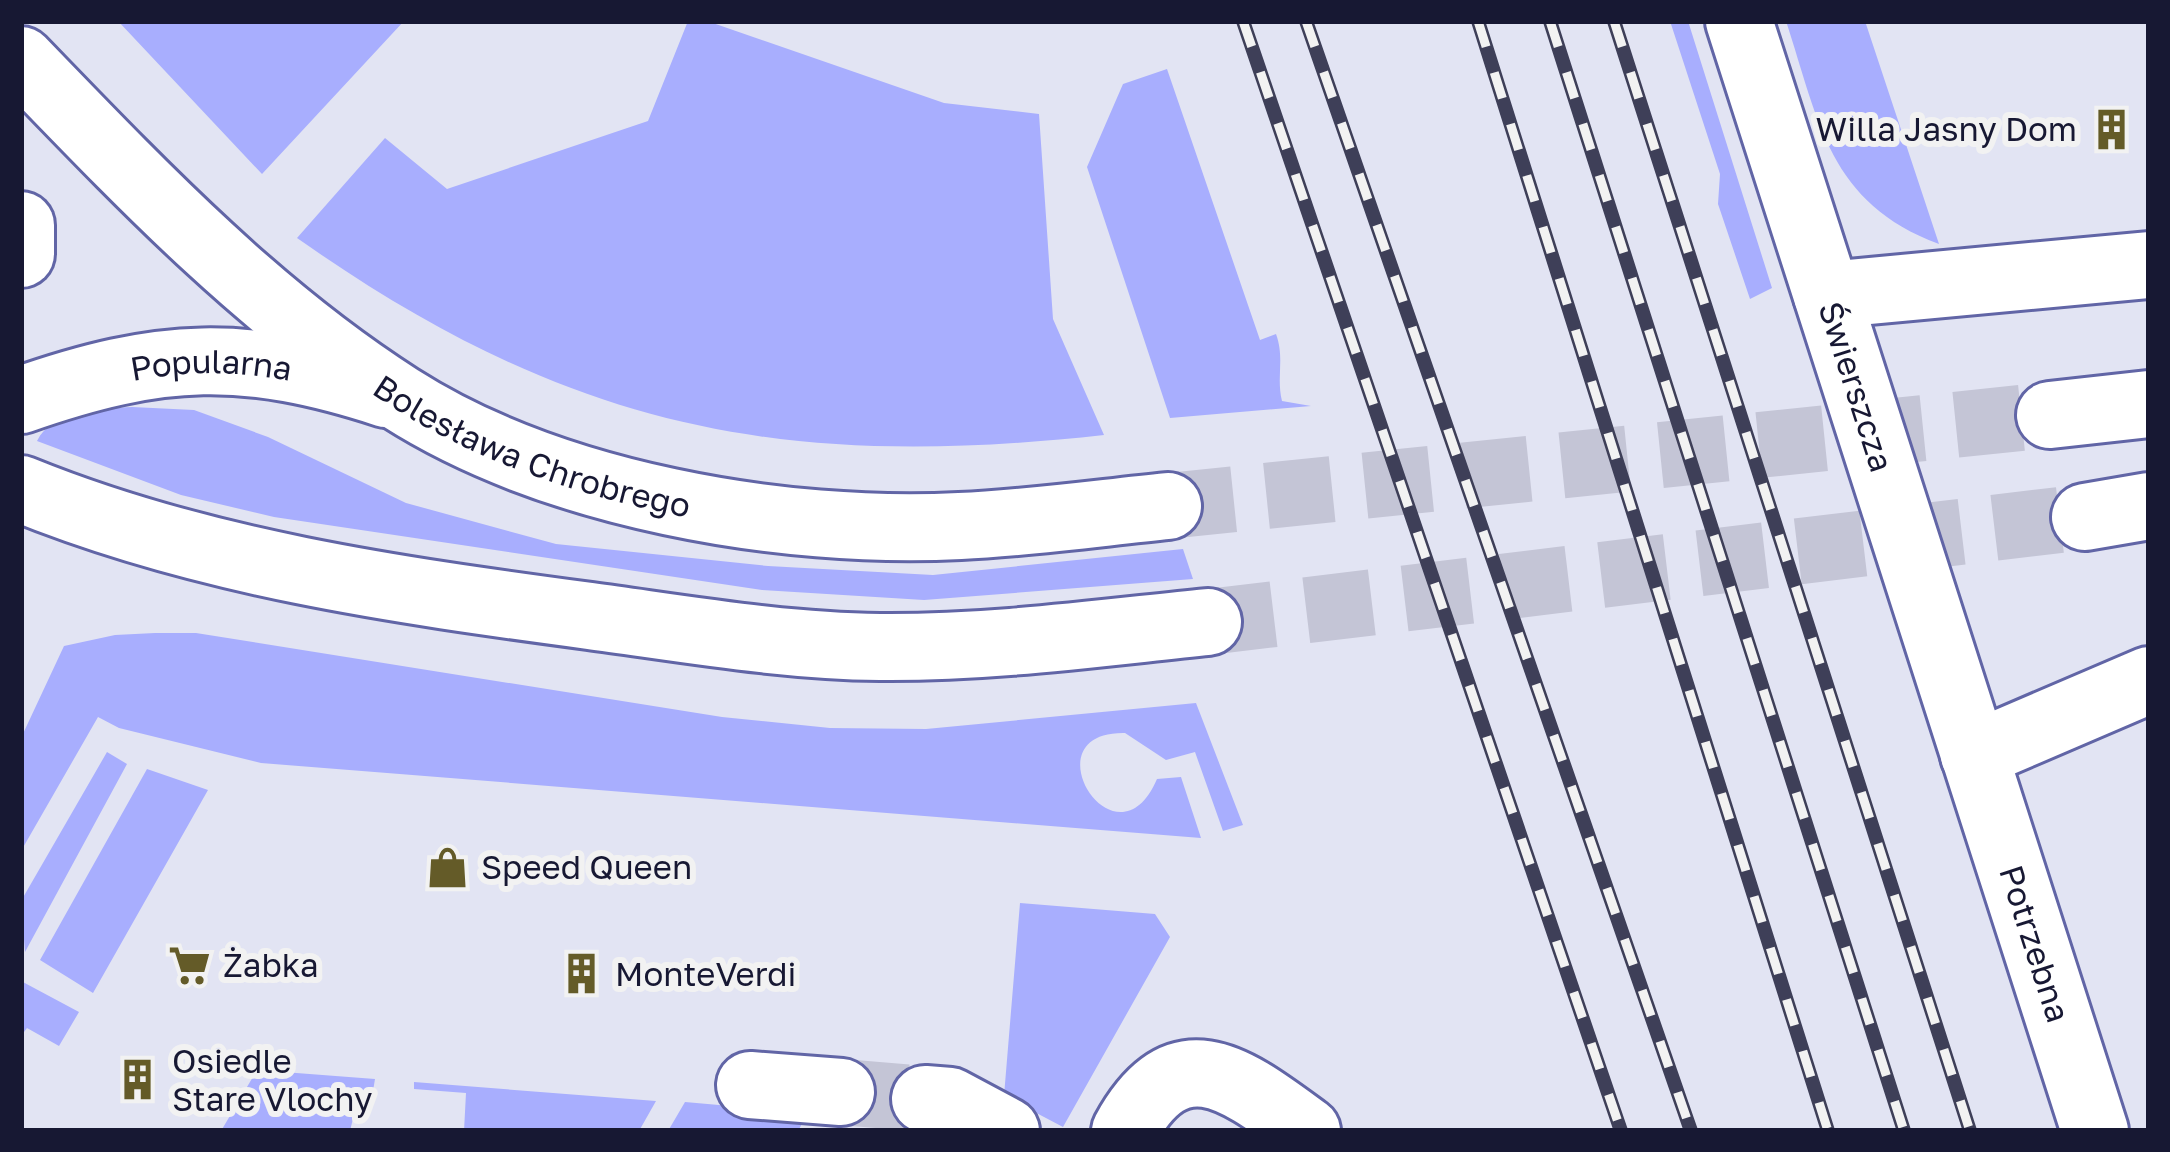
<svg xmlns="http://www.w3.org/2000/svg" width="2170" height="1152" font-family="'Golos Text',sans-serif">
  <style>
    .green { fill: #a8aefe }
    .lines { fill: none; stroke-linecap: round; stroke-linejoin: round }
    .minor-tunnel { stroke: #c4c5d6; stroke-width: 66; stroke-dasharray: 66 33; stroke-linecap: butt }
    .major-tunnel { stroke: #c4c5d6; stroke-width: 66; stroke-dasharray: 66 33; stroke-linecap: butt }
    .minor-casing { stroke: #6165a6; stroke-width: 72 }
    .major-casing { stroke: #6165a6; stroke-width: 72 }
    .minor { stroke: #fff; stroke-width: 66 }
    .major { stroke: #fff; stroke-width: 66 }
    .rail-casing { stroke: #3e3f58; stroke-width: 14 }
    .rail { stroke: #f2f2f2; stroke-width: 9; stroke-dasharray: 27; stroke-linecap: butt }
    .labels { text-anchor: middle; stroke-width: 12; stroke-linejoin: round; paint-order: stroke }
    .poi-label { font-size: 33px; fill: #171833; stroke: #f2f2f2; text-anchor: start }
    .street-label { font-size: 33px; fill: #171833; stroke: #f2f2f2 }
  </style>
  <rect width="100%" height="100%" fill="#e2e4f3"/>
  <!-- green -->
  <path class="green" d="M 118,21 L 404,21 L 262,174 Z
    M 688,21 L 707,21 L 944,103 L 1039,114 L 1053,319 L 1104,435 C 779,471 567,428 297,238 L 385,138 L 447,189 L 648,121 Z
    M 1670,21 L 1688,21 L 1772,288 L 1750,299 L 1718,204 L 1720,174 Z
    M 1786,21 L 1865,21 L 1939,244 C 1829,203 1819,122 1786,21 Z
    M 1167,69 L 1260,340 L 1276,334 C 1285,359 1276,376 1282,401 L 1311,406 L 1170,418 L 1087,167 L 1123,84 Z
    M 132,407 L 194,410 L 268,437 L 406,503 L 556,544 L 768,566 L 933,575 L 1183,549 L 1193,579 L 924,600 L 762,590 L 274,517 L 181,495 L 37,441 C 52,410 101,409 132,407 Z
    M 155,633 L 196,633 L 722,717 L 830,728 L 926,729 L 1196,703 L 1243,825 L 1223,831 L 1195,752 L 1166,760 L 1125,733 C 1026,731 1116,875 1157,779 L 1181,777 L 1201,838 L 261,763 L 119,728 L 98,717 L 21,851 L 21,738 L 64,646 L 115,635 Z
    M 107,752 L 127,764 L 25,952 L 21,901 Z
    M 147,769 L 208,790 L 93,993 L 40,960 Z
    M 1020,903 L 1155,914 L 1170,937 L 1063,1127 L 1004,1096 Z
    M 21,981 L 79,1012 L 59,1046 L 27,1028 L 21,1036 Z
    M 257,1070 L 375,1079 L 372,1097 L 357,1102 L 350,1131 L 221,1131 Z
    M 414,1082 L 656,1101 L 639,1131 L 464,1131 L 466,1093 L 414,1089 Z
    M 685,1102 L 808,1113 L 798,1131 L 668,1131 Z"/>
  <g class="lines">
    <!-- minor-tunnel -->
    <path class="minor-tunnel" d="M 841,1092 L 925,1099"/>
    <!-- major-tunnel -->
    <path class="major-tunnel" d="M 1168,506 L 2050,415
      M 1208,622 L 2085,517"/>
    <defs>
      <g id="minor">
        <path id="s1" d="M 1739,21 L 2095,1131"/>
        <path d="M 21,225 L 21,254"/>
        <path d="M 1827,295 L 2149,265"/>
        <path id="s2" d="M 21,400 C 161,351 244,348 386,394"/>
        <path d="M 1974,755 L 2149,680"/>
        <path d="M 750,1085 L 841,1092"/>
        <path d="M 925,1099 L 950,1101 L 1006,1131"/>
        <path d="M 1125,1131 C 1179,1032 1237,1080 1307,1131"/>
      </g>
      <g id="major">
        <path id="s3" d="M 21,60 C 138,181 257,307 400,398 C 552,495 781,535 960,526 C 1029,523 1099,513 1168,506"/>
        <path d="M 2050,415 L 2149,404"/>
        <path d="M 21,489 C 203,563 396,590 590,616 C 686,629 783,646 880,647 C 990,648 1099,633 1208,622"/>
        <path d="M 2085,517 L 2149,506"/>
      </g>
    </defs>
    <!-- minor casing -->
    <use href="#minor" class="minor-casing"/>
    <!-- major casing -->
    <use href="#major" class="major-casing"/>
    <!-- minor -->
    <use href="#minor" class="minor"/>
    <!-- major -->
    <use href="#major" class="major"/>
    <defs>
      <path id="rail" d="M 1243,21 L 1621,1131
        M 1306,21 L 1691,1131
        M 1478,21 L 1828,1131
        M 1550,21 L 1904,1131
        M 1614,21 L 1970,1131"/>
    </defs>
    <!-- rail casing -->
    <use href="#rail" class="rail-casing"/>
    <!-- rail -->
    <use href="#rail" class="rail"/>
  </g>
  <!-- icons -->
  <defs>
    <symbol id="building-bare" viewBox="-9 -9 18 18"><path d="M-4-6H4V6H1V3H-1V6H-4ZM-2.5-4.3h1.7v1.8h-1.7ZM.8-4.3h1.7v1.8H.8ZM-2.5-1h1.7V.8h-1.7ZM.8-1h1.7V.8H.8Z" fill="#645b28" stroke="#f2f2f2" stroke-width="2.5" paint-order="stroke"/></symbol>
    <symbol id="shop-bare" viewBox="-9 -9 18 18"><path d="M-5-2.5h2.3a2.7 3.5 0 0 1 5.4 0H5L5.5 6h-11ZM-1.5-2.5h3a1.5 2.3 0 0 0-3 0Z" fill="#645b28" stroke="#f2f2f2" stroke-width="2.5" paint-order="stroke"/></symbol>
    <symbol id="supermarket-bare" viewBox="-9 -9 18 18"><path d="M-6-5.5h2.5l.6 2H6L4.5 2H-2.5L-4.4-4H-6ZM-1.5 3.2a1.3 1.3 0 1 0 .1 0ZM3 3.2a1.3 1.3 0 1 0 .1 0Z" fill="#645b28" stroke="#f2f2f2" stroke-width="2.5" paint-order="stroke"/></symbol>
  </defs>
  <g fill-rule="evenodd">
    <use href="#building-bare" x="2082" y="100" width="59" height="59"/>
    <use href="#shop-bare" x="418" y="838" width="59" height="59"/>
    <use href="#supermarket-bare" x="160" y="936" width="59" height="59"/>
    <use href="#building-bare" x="552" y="944" width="59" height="59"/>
    <use href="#building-bare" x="108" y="1050" width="59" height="59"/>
  </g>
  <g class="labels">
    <!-- poi labels -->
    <g class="poi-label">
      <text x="2077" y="141" text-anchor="end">Willa Jasny Dom</text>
      <text x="481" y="879">Speed Queen</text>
      <text x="223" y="977">Żabka</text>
      <text x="615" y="986">MonteVerdi</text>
      <text x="172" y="1073">Osiedle<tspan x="172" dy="38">Stare Vlochy</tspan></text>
    </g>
    <!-- street labels -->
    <g class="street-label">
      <text dy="12" stroke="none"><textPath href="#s2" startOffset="195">Popularna</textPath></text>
      <text dy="12" stroke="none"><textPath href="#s1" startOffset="384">Świerszcza</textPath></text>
      <text dy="12" stroke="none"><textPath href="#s3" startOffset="651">Bolesława Chrobrego</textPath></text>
      <text dy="12" stroke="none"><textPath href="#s1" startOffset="969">Potrzebna</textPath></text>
    </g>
  </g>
  <!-- border -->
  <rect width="2170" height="1152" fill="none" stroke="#171833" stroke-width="48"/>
</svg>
